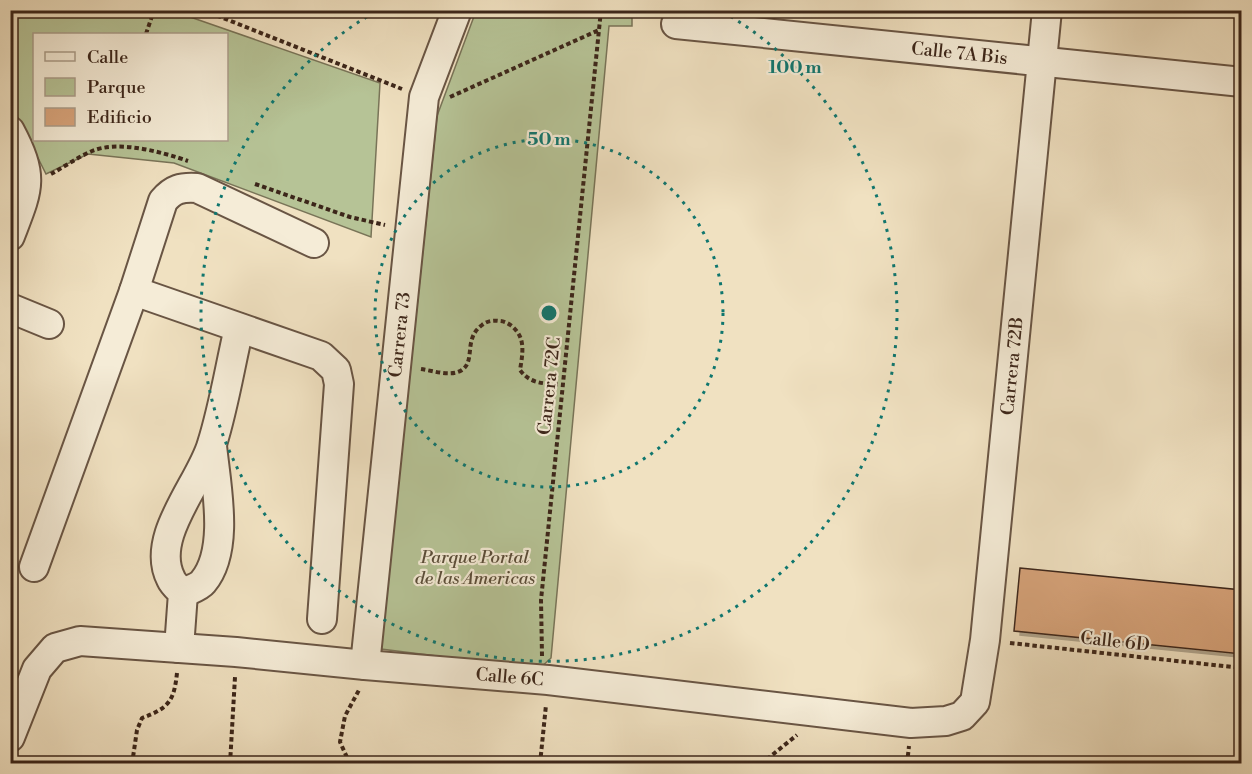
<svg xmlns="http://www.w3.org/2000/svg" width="1252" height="774" font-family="'Libre Bodoni',serif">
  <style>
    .green { fill: #b6c396; stroke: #797458; stroke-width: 1.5; fill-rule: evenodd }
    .building { fill: #d7a37a; stroke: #3c261a; stroke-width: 1.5; filter: url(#shadow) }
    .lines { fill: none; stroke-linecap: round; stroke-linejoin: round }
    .minor-casing { stroke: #695544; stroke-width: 32 }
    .path { stroke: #3c261a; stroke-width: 4; stroke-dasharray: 4.5 3; stroke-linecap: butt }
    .minor { stroke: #f5ecd7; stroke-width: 28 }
    .ring { fill: none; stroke: #0f766e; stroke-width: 3; stroke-dasharray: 3 6 }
    .labels { text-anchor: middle; stroke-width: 4.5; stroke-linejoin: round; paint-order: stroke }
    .street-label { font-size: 18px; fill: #3c261a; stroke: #f5ecd7 }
    .park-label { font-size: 18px; font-style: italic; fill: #5a4d39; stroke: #f5ecd7 }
    .centre { fill: #0f766e; stroke: #f5ecd7; stroke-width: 3 }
    .ring-label { font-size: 18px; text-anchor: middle; font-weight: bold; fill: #0f766e; stroke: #f5ecd7; stroke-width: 4.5; stroke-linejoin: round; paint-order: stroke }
  </style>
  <defs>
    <filter id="shadow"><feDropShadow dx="6" dy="4" stdDeviation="0" flood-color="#0004"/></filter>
  </defs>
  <rect width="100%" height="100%" fill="#f0e1c1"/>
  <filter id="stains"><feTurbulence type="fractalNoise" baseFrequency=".00333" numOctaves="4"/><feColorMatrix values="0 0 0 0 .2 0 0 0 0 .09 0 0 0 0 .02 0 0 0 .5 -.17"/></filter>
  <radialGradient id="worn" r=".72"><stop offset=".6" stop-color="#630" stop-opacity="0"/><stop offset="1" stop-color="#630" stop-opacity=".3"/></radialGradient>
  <!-- green -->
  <path class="green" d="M 11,11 L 173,11 L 380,83 L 371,237 L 174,163 L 88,154 L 46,174 L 11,104 ZM 34,34 L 226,34 L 226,140 L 34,140 Z
    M 476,11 L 632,11 L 632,26 L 609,26 L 551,658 L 539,669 L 381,649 L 437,116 Z"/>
  <!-- building -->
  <path class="building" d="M 1020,568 L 1242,590 L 1242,654 L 1014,631 Z"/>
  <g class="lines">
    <defs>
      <g id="minor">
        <path id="s1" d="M 676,24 L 1242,82"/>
        <path d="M 10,131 C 35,178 28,189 10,236"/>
        <path d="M 134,291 L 321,356 L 336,370 L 339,384 L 322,619"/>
        <path d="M 10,308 L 49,324"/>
        <path d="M 34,567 L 134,291 L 163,201 C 173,189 181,187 197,188 L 314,243"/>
        <path d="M 183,593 C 189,590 199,587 203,582 C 230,550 216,485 212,446"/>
        <path d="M 179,648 L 183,593 C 179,589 173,584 171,579 C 149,537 201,483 212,444 C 224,406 230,366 239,328"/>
        <path id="s2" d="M 365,665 L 424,97 L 457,10"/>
        <path id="s3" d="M 10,737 L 37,669 L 55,648 L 80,641 L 236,652 L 365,665 L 548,680 L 911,723 L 946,721 L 962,716 L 975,702 L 985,640 L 1047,10"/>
      </g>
    </defs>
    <!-- minor casing -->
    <use href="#minor" class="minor-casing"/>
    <!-- path -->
    <path class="path" d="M 203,10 L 402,89
      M 146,34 L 154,10
      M 450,97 L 599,30
      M 51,174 C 64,167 78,157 92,151 C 119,140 162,152 188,161
      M 255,184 L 350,217 L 385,225
      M 421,369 C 434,371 451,377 462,370 C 476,360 463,339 482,325 C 487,321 493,320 499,321 C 507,321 514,327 518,333 C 525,343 522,358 520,370 C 531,385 545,383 563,385
      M 1010,643 L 1242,668
      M 542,656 L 541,600 L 601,10
      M 132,764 L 137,730 L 142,718 C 169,708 174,701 177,673
      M 230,764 L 235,677
      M 350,764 L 340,742 L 345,716 L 359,690
      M 540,764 L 546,705
      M 761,764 L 797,735
      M 907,764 L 909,746"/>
    <!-- minor -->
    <use href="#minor" class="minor"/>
  </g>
  <!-- distance rings -->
  <g class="ring">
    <circle cx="549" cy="313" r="174"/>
    <path d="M723 12A348 348 0 1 1 375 12"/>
  </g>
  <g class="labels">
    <!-- street labels -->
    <g class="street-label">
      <text dy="6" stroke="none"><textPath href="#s1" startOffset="285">Calle 7A Bis</textPath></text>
      <text dy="6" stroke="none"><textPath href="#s2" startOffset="332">Carrera 73</textPath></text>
      <text dy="6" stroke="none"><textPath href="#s3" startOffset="1371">Carrera 72B</textPath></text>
      <text transform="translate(549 386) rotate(-84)" y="6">Carrera 72C</text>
      <text transform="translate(1115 641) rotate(6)" y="6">Calle 6D</text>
      <text dy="6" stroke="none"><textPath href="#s3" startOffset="558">Calle 6C</textPath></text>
    </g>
    <!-- park labels -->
    <g class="park-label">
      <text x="475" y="563">Parque Portal<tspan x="475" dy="21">de las Americas</tspan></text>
    </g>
  </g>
  <circle cx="549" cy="313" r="9" class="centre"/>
  <g class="ring-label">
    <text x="795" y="73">100 m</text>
    <text x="549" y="145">50 m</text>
  </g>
  <!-- margin -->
  <rect width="1252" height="774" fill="none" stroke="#f0e1c1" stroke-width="36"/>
  <rect x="12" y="12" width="1228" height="750" fill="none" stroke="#3c261a" stroke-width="3"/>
  <rect x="18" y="18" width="1216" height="738" fill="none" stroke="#3c261a" stroke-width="1.5"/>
  <!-- legend -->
  <rect x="33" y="33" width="195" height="108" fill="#f5ecd7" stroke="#ab9d8b" stroke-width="1.5"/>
  <rect x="45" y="52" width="30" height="9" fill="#f5ecd7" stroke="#ab9d8b" stroke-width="1.5"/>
  <text x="87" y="63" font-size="18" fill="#3c261a">Calle</text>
  <rect x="45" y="78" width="30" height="18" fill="#b6c396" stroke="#ab9d8b" stroke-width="1.5"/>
  <text x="87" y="93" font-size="18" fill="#3c261a">Parque</text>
  <rect x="45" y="108" width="30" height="18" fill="#d7a37a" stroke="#ab9d8b" stroke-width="1.5"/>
  <text x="87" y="123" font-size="18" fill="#3c261a">Edificio</text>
  <rect width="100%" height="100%" filter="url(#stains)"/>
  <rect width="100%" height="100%" fill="url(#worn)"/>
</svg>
